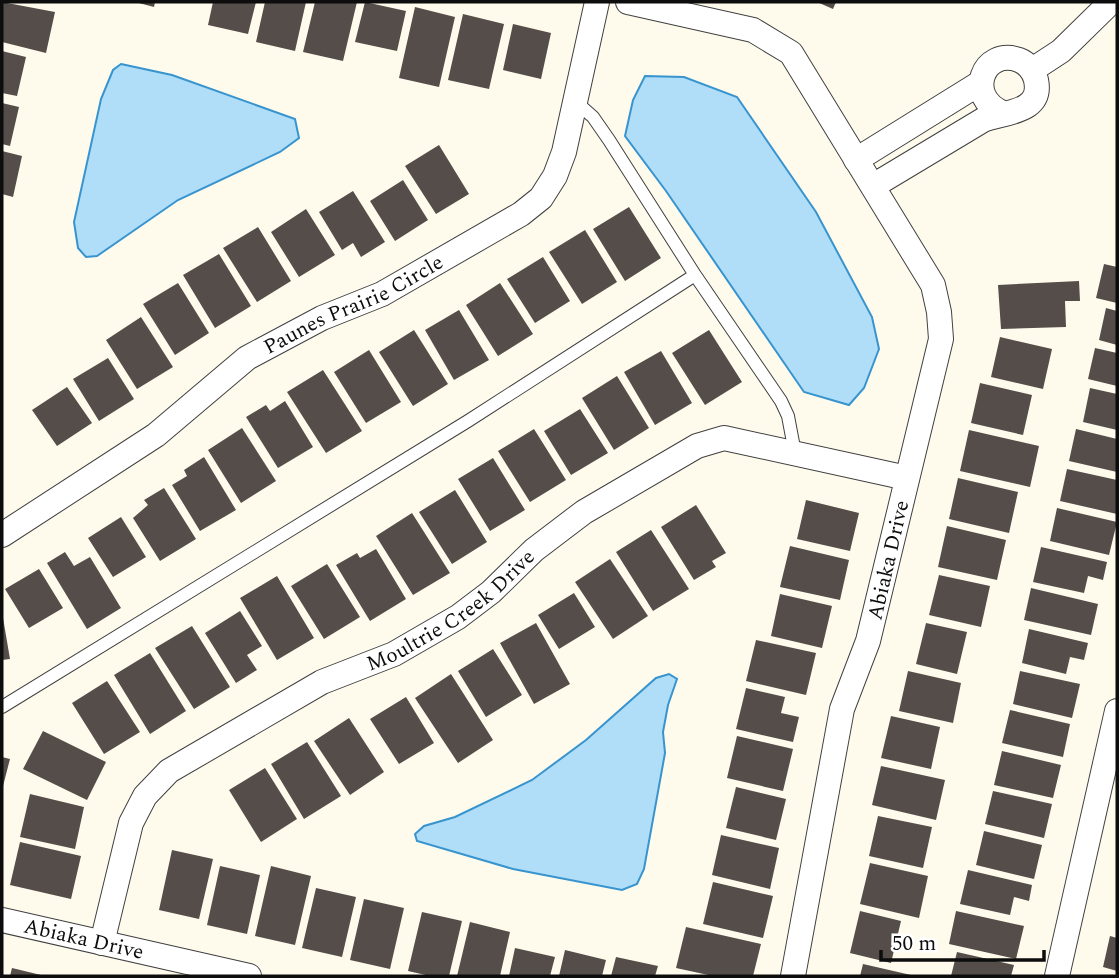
<svg xmlns="http://www.w3.org/2000/svg" width="1119" height="978" font-family="Spectral,serif">
  <style>
    .water { fill: #b0ddf7; stroke: #3794ce; stroke-width: 2 }
    .building { fill: #554d49 }
    .lines { fill: none; stroke-linecap: round; stroke-linejoin: round }
    .lane-casing { stroke: #404040; stroke-width: 14 }
    .street-casing { stroke: #404040; stroke-width: 26 }
    .lane { stroke: #fff; stroke-width: 12 }
    .street { stroke: #fff; stroke-width: 24 }
    .labels { text-anchor: middle; stroke-width: 7; stroke-linejoin: round; paint-order: stroke }
    .street-label { font-size: 21px; fill: #0d0d0d; stroke: #fff }
  </style>
  <rect width="100%" height="100%" fill="#fffbec"/>
  <!-- water -->
  <path class="water" d="M 121,64 L 172,75 L 295,119 L 299,138 L 280,152 L 178,200 L 97,256 L 86,257 L 78,248 L 74,222 L 101,99 L 113,70 Z
    M 645,76 L 684,77 L 737,97 L 816,212 L 872,317 L 879,349 L 864,388 L 849,405 L 804,392 L 666,191 L 625,136 L 633,100 Z
    M 669,674 L 677,679 L 668,705 L 663,732 L 665,753 L 644,869 L 637,884 L 622,890 L 513,869 L 417,841 L 415,834 L 424,826 L 455,817 L 532,780 L 586,740 L 656,678 Z"/>
  <!-- building -->
  <path class="building" d="M 2,2 L 55,12 L 46,53 L 2,42 Z
    M 135,2 L 155,2 L 154,7 Z
    M 213,2 L 256,2 L 248,34 L 208,25 Z
    M 265,2 L 306,2 L 295,51 L 256,42 Z
    M 315,2 L 357,2 L 343,61 L 303,52 Z
    M 365,2 L 406,11 L 397,51 L 355,42 Z
    M 817,2 L 836,2 L 833,9 Z
    M 415,7 L 455,17 L 439,87 L 399,78 Z
    M 463,14 L 504,24 L 489,89 L 448,80 Z
    M 513,24 L 551,33 L 541,79 L 503,70 Z
    M 2,51 L 26,57 L 17,96 L 2,93 Z
    M 2,103 L 19,107 L 10,146 L 2,144 Z
    M 439,145 L 469,194 L 436,214 L 405,166 Z
    M 2,151 L 22,156 L 13,197 L 2,194 Z
    M 403,180 L 428,220 L 395,241 L 370,201 Z
    M 353,191 L 385,242 L 361,257 L 353,243 L 342,250 L 319,212 Z
    M 629,207 L 661,258 L 625,281 L 593,229 Z
    M 306,209 L 335,255 L 299,277 L 271,232 Z
    M 258,227 L 291,281 L 257,302 L 223,248 Z
    M 585,230 L 617,282 L 582,304 L 549,252 Z
    M 219,254 L 251,306 L 215,328 L 183,275 Z
    M 543,257 L 570,301 L 535,323 L 507,279 Z
    M 1104,264 L 1117,267 L 1117,303 L 1096,298 Z
    M 1079,281 L 1080,301 L 1065,301 L 1066,327 L 1001,329 L 998,285 Z
    M 178,283 L 209,333 L 175,355 L 143,304 Z
    M 500,283 L 533,334 L 498,356 L 466,305 Z
    M 1106,308 L 1117,311 L 1117,345 L 1099,340 Z
    M 459,310 L 489,360 L 454,380 L 425,330 Z
    M 141,317 L 173,367 L 137,389 L 106,340 Z
    M 414,330 L 448,384 L 413,406 L 379,352 Z
    M 709,330 L 742,382 L 705,405 L 672,353 Z
    M 1000,337 L 1052,349 L 1043,389 L 991,377 Z
    M 1095,348 L 1117,353 L 1117,386 L 1088,379 Z
    M 369,350 L 401,402 L 366,423 L 334,372 Z
    M 661,351 L 692,403 L 655,425 L 624,372 Z
    M 108,358 L 134,399 L 99,421 L 73,379 Z
    M 323,370 L 362,431 L 326,453 L 287,392 Z
    M 617,376 L 649,428 L 614,450 L 582,398 Z
    M 980,383 L 1032,395 L 1023,435 L 971,423 Z
    M 67,387 L 92,423 L 57,446 L 32,410 Z
    M 1090,388 L 1117,394 L 1117,430 L 1083,422 Z
    M 285,401 L 313,447 L 278,468 L 246,417 L 266,405 L 270,411 Z
    M 580,409 L 608,453 L 571,475 L 544,431 Z
    M 242,428 L 276,481 L 241,503 L 208,450 Z
    M 534,429 L 566,480 L 530,502 L 498,451 Z
    M 1076,429 L 1117,439 L 1117,472 L 1069,461 Z
    M 969,430 L 1039,446 L 1030,487 L 960,471 Z
    M 204,457 L 236,510 L 200,531 L 172,485 L 187,476 L 184,470 Z
    M 493,458 L 525,510 L 490,531 L 458,479 Z
    M 1067,469 L 1117,480 L 1117,514 L 1060,501 Z
    M 958,478 L 1018,492 L 1009,533 L 949,519 Z
    M 164,488 L 196,539 L 160,561 L 133,518 L 148,505 L 144,500 Z
    M 455,490 L 487,542 L 452,564 L 419,512 Z
    M 806,500 L 859,513 L 850,551 L 797,539 Z
    M 696,505 L 726,553 L 712,561 L 716,567 L 694,580 L 661,527 Z
    M 1057,508 L 1117,522 L 1109,555 L 1050,541 Z
    M 412,513 L 450,573 L 413,595 L 376,536 Z
    M 121,517 L 146,557 L 113,577 L 88,538 Z
    M 947,526 L 1006,540 L 997,580 L 938,567 Z
    M 651,530 L 689,589 L 653,611 L 616,552 Z
    M 790,546 L 849,560 L 840,600 L 780,587 Z
    M 1041,547 L 1107,562 L 1103,580 L 1088,576 L 1084,593 L 1033,582 Z
    M 376,549 L 406,599 L 370,621 L 336,565 L 357,553 L 360,558 Z
    M 65,552 L 74,566 L 90,557 L 121,608 L 87,629 L 47,563 Z
    M 610,559 L 648,616 L 613,639 L 575,582 Z
    M 327,564 L 360,617 L 324,639 L 291,586 Z
    M 39,569 L 63,608 L 29,628 L 5,589 Z
    M 939,575 L 990,586 L 981,627 L 929,615 Z
    M 277,576 L 314,638 L 277,660 L 240,598 Z
    M 1031,588 L 1098,604 L 1091,635 L 1024,620 Z
    M 574,593 L 595,627 L 559,649 L 538,615 Z
    M 780,594 L 832,606 L 822,648 L 771,636 Z
    M 240,611 L 262,646 L 247,655 L 257,670 L 236,683 L 205,633 Z
    M 2,612 L 10,659 L 2,660 Z
    M 536,623 L 570,684 L 534,704 L 500,643 Z
    M 926,623 L 967,632 L 957,674 L 916,664 Z
    M 192,626 L 230,687 L 194,709 L 155,648 Z
    M 1029,629 L 1088,643 L 1084,660 L 1070,657 L 1066,674 L 1022,663 Z
    M 756,640 L 816,653 L 806,695 L 746,681 Z
    M 493,649 L 522,695 L 486,717 L 458,671 Z
    M 150,653 L 186,711 L 150,734 L 114,675 Z
    M 908,671 L 961,683 L 953,723 L 899,711 Z
    M 1020,671 L 1080,684 L 1072,718 L 1013,704 Z
    M 451,674 L 493,740 L 458,763 L 415,698 Z
    M 107,681 L 140,732 L 104,754 L 72,703 Z
    M 746,688 L 785,697 L 781,713 L 799,717 L 793,742 L 736,729 Z
    M 406,697 L 434,743 L 399,764 L 370,719 Z
    M 1010,710 L 1070,724 L 1063,757 L 1002,743 Z
    M 891,716 L 940,727 L 931,769 L 881,758 Z
    M 349,718 L 384,772 L 350,795 L 314,741 Z
    M 43,731 L 106,762 L 87,800 L 23,769 Z
    M 737,736 L 793,749 L 783,791 L 727,778 Z
    M 307,742 L 341,796 L 304,819 L 271,764 Z
    M 1002,751 L 1061,765 L 1053,798 L 994,785 Z
    M 2,757 L 10,759 L 3,786 L 2,786 Z
    M 881,766 L 945,780 L 936,820 L 872,805 Z
    M 265,768 L 297,819 L 261,842 L 229,790 Z
    M 736,787 L 786,799 L 776,840 L 726,828 Z
    M 993,791 L 1052,804 L 1044,838 L 985,824 Z
    M 30,794 L 84,807 L 75,849 L 20,837 Z
    M 878,816 L 932,827 L 923,868 L 869,856 Z
    M 984,831 L 1042,845 L 1034,879 L 976,865 Z
    M 721,835 L 779,848 L 770,889 L 712,875 Z
    M 20,842 L 81,856 L 71,899 L 10,885 Z
    M 172,850 L 213,859 L 199,919 L 159,910 Z
    M 870,863 L 928,876 L 919,918 L 860,904 Z
    M 220,866 L 260,875 L 247,934 L 207,925 Z
    M 271,866 L 311,876 L 295,945 L 255,936 Z
    M 968,870 L 1032,885 L 1029,901 L 1014,897 L 1010,915 L 960,904 Z
    M 713,882 L 773,896 L 763,938 L 703,924 Z
    M 316,888 L 356,897 L 342,957 L 302,948 Z
    M 364,899 L 404,908 L 390,969 L 350,960 Z
    M 860,911 L 901,921 L 891,963 L 850,953 Z
    M 956,911 L 1024,926 L 1016,959 L 949,944 Z
    M 422,912 L 462,921 L 449,976 L 430,976 L 408,971 Z
    M 470,922 L 510,932 L 500,976 L 457,976 Z
    M 686,927 L 761,944 L 753,976 L 713,976 L 676,968 Z
    M 1110,936 L 1117,938 L 1117,971 L 1103,967 Z
    M 515,948 L 555,957 L 550,976 L 509,976 Z
    M 565,950 L 606,960 L 602,976 L 559,976 Z
    M 957,952 L 1014,965 L 1011,976 L 951,976 Z
    M 616,957 L 658,966 L 655,976 L 611,976 Z
    M 863,964 L 911,975 L 911,976 L 860,976 Z
    M 12,968 L 41,975 L 41,976 L 10,976 Z"/>
  <g class="lines">
    <defs>
      <path id="lane" d="M 695,275 L 781,401 L 788,416 L 795,453
        M 2,707 L 468,421 L 695,275 L 609,140 L 593,117 L 575,101"/>
      <g id="street">
        <path d="M 628,2 L 753,30 L 791,53 L 933,285 L 939,312 L 941,339 L 868,641 L 842,709 L 793,976"/>
        <path d="M 1032,70 L 1061,51 L 1111,2"/>
        <path d="M 856,160 L 980,83"/>
        <path d="M 873,186 L 983,120 C 1004,112 1043,113 1036,80 C 1034,71 1027,63 1019,60 C 983,47 964,97 1003,113"/>
        <path id="s1" d="M 2,535 L 156,435 L 247,358 L 322,318 L 382,294 L 521,214 L 541,198 L 555,176 L 564,152 L 597,2"/>
        <path id="s2" d="M 2,920 L 249,976"/>
        <path id="s3" d="M 102,943 L 131,823 L 145,796 L 169,771 L 322,682 L 394,654 L 458,617 L 491,592 L 534,550 L 584,512 L 697,446 L 724,438 L 907,478"/>
        <path d="M 1057,976 L 1117,711"/>
      </g>
    </defs>
    <!-- lane casing -->
    <use href="#lane" class="lane-casing"/>
    <!-- street casing -->
    <use href="#street" class="street-casing"/>
    <!-- lane -->
    <use href="#lane" class="lane"/>
    <!-- street -->
    <use href="#street" class="street"/>
  </g>
  <g class="labels">
    <!-- street labels -->
    <g class="street-label">
      <text dy="7" stroke="none"><textPath href="#s1" startOffset="422">Paunes Prairie Circle</textPath></text>
      <text transform="translate(888 560) rotate(-77)" y="7">Abiaka Drive</text>
      <text dy="7" stroke="none"><textPath href="#s3" startOffset="514">Moultrie Creek Drive</textPath></text>
      <text dy="7" stroke="none"><textPath href="#s2" startOffset="84">Abiaka Drive</textPath></text>
    </g>
  </g>
  <!-- border -->
  <rect width="1119" height="978" fill="none" stroke="#0d0d0d" stroke-width="7"/>
  <!-- scale -->
  <path d="M881 950v10h163v-10" fill="none" stroke="#0d0d0d" stroke-width="3.5"/>
  <text x="892" y="950" font-size="21" fill="#0d0d0d" stroke="#ffffff" stroke-width="5" paint-order="stroke">50 m</text>
</svg>
